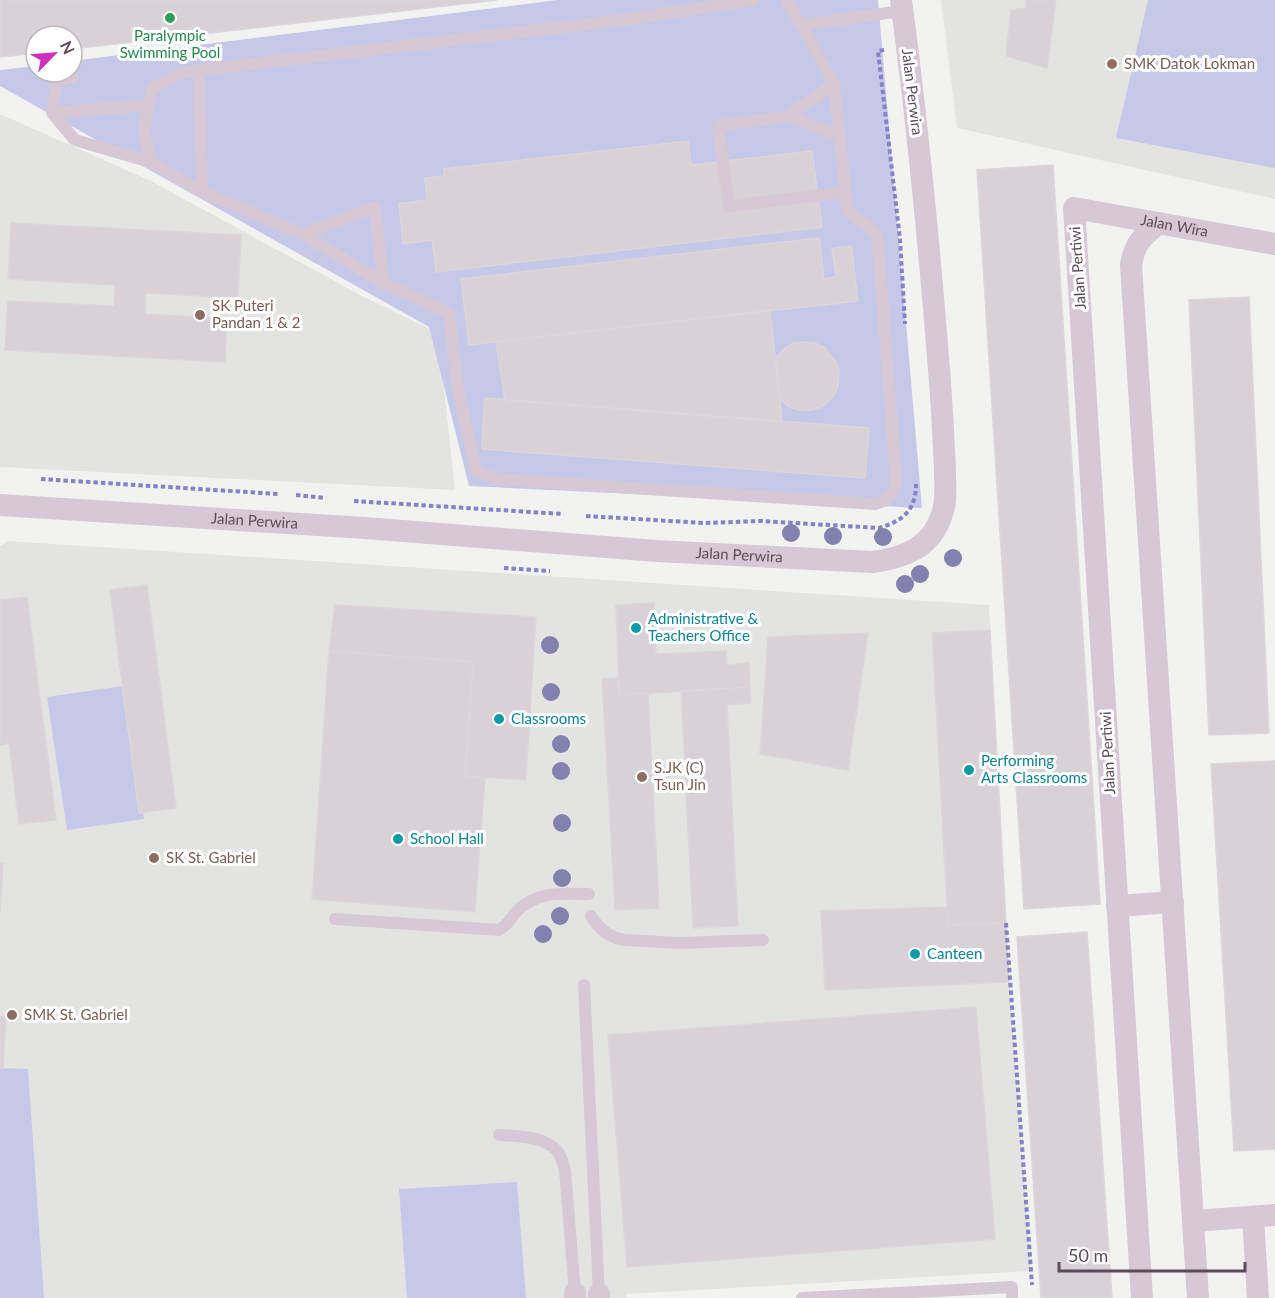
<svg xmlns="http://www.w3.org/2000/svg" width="1275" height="1298" font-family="Lato,sans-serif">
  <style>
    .education { fill: #e3e4e2 }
    .green { fill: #c6c8ea }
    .building { fill: #d8d1d6; stroke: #dbd6da; stroke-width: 1.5 }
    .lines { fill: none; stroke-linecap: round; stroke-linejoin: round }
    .path { stroke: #8682c4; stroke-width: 4; stroke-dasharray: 4.5 3; stroke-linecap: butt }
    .lane { stroke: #d6c9d5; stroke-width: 12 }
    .street { stroke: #d6c9d5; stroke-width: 22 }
    .tree { fill: #8381ad }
    .leisure-dot { fill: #2e9e5b; stroke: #fff; stroke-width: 2 }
    .education-dot { fill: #8d6e63; stroke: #fff; stroke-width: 2 }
    .culture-dot { fill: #0f9aa8; stroke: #fff; stroke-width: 2 }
    .labels { text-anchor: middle; stroke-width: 6; stroke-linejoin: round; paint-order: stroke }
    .leisure-label { font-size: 15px; fill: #27864d; stroke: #fff }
    .education-label { font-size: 15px; fill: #785e54; stroke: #fff; text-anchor: start }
    .street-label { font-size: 15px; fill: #5c4b5b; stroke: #fff }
    .culture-label { font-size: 15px; fill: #0d838f; stroke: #fff; text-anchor: start }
  </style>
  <rect width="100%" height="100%" fill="#f2f3f1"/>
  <!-- education -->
  <path class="education" d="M 941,0 L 1275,0 L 1275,199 L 957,128 Z
    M 0,114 L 151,181 L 362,296 L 438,333 L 455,490 L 0,467 Z
    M 8,541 L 989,605 L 1009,982 L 1031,1271 L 627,1294 L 627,1298 L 0,1298 L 0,546 Z"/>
  <!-- green -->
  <path class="green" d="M 557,0 L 878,0 L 922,508 L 469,486 L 429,327 L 0,86 L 0,70 L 36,66 L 36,72 L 72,72 L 72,61 Z
    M 1148,0 L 1275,0 L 1275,168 L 1116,138 Z
    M 123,686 L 144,819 L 67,830 L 47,697 Z
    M 0,1068 L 28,1069 L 44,1298 L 0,1298 Z
    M 517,1182 L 526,1298 L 407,1298 L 399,1189 Z"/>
  <!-- building -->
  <path class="building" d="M 0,0 L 497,0 L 72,49 L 72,36 L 36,36 L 36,53 L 0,57 Z
    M 1026,0 L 1056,0 L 1047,68 L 1006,56 L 1011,10 L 1026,8 Z
    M 688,141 L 691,165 L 812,151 L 822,227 L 436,272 L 432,240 L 403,244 L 399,204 L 427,200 L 425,178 L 444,176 L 444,169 Z
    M 1053,165 L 1100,904 L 1024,909 L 977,170 Z
    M 11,223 L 241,235 L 238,298 L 145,293 L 145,314 L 227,319 L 225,362 L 5,350 L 8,301 L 114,306 L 115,285 L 8,279 Z
    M 819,238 L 824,279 L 836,277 L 832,249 L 851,246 L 858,301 L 469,345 L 461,279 Z
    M 1249,297 L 1269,733 L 1209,735 L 1189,300 Z
    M 770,310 L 782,422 L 505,400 L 496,342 Z
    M 804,342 L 815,343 L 825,348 L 838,365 L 839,375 L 838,387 L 832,398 L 823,406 L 812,410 L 800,410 L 789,407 L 779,398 L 777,357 L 784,349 L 793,343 Z
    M 485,398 L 869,428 L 865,478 L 482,449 Z
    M 147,585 L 176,808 L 139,813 L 110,590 Z
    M 27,597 L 56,820 L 19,824 L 9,743 L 0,745 L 0,600 Z
    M 654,603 L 656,654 L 726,651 L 727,665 L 749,663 L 750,687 L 619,695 L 616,605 Z
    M 335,605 L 536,617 L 526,780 L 465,776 L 473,662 L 329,651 Z
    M 990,630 L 1006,923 L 948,925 L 932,633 Z
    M 868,633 L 848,770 L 760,754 L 768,637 Z
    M 329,651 L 473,662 L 465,776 L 485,778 L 475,912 L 312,899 Z
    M 619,678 L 619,695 L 648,693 L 659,908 L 615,910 L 602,679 Z
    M 750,687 L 751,703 L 727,705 L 738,926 L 693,928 L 681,691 Z
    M 1275,761 L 1275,1149 L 1234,1151 L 1211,764 Z
    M 0,863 L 3,863 L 0,912 Z
    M 947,907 L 948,925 L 1006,923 L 1009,982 L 825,990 L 821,911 Z
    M 1087,932 L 1112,1298 L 1041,1298 L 1017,937 Z
    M 976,1007 L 995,1239 L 627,1267 L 608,1035 Z
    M 0,1017 L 6,1017 L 3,1068 L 0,1068 Z"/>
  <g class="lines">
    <!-- path -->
    <path class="path" d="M 884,50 L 878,51 L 900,239 L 905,324
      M 41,479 L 278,494
      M 296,495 L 326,498
      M 354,501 L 563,514
      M 586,516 L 704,523 L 761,521 L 879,528 C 903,521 916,510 916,484
      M 504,568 L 550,571
      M 1006,923 L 1032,1285"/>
    <!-- lane -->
    <path class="lane" d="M 753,0 L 623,20 L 184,72 L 152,88 L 144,130 L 150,162 L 202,192 L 303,234 L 383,283 L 449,313 L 458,390 L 476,471 L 497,479 L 875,504 C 889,500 895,495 896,479 L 878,243 C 871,217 855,226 847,207 L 834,84 L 787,0
      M 800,25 L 902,11
      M 199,70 L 202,192
      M 73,77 L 57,80 L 52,113 L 75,140 L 150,162
      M 834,84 L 788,116 L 718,126 L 729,206 L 845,192
      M 52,113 L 149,105
      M 788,116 L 839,136
      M 303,234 L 375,207 L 383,283
      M 591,916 C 599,929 610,938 625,940 L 679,943 L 763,940
      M 335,919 L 499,930 C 507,926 512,916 518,910 C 539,890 563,894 589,894
      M 584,985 L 599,1294
      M 499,1135 C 518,1136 545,1136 558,1152 C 562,1157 563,1165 565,1170 L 575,1293
      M 802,1298 L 1012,1287 L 1012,1298"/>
    <!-- street -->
    <g class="street">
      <path d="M 1159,223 C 1142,237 1135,242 1131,265 L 1198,1298"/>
      <path id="s1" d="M 0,505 L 365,528 L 657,551 L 872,562 C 905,558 932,547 942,514 C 947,501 945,486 945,473 C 944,442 942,412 940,382 C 930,254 918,127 901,0"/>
      <path d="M 1117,906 L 1173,902"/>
      <path d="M 1253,1217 L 1258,1298"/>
      <path d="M 1194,1221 L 1275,1215"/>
      <path d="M 575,1293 L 575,1298"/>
      <path d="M 599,1294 L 599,1298"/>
      <path id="s2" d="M 1142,1298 L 1074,208 L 1275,244"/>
    </g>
  </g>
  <!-- trees -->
  <g class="tree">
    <circle cx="791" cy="533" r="9"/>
    <circle cx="833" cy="536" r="9"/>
    <circle cx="883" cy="537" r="9"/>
    <circle cx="953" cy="558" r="9"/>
    <circle cx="920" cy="574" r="9"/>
    <circle cx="905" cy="584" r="9"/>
    <circle cx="550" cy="645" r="9"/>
    <circle cx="551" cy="692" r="9"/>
    <circle cx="561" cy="744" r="9"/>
    <circle cx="561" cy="771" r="9"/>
    <circle cx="562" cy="823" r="9"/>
    <circle cx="562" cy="878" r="9"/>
    <circle cx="560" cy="916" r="9"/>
    <circle cx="543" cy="934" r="9"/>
  </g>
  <!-- markers -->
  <circle class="leisure-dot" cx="170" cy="18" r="6"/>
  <g class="education-dot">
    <circle cx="1112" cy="64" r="6"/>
    <circle cx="200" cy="315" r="6"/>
    <circle cx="642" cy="777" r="6"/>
    <circle cx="154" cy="858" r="6"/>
    <circle cx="12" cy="1015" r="6"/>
  </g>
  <g class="culture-dot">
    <circle cx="636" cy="628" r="6"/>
    <circle cx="499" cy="719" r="6"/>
    <circle cx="969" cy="770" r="6"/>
    <circle cx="398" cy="839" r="6"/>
    <circle cx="915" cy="954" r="6"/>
  </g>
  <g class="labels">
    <!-- leisure labels -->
    <g class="leisure-label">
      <text x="170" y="41">Paralympic<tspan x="170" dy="17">Swimming Pool</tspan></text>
    </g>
    <!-- education labels -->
    <g class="education-label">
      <text x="1124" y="69">SMK Datok Lokman</text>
      <text x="212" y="311">SK Puteri<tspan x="212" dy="17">Pandan 1 &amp; 2</tspan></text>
      <text x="654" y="773">S.JK (C)<tspan x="654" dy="17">Tsun Jin</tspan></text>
      <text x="166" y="863">SK St. Gabriel</text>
      <text x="24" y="1020">SMK St. Gabriel</text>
    </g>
    <!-- street labels -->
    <g class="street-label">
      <text transform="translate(912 92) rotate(83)" y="5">Jalan Perwira</text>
      <text dy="5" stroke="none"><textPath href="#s2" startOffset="1194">Jalan Wira</textPath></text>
      <text transform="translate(1078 268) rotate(-94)" y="5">Jalan Pertiwi</text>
      <text dy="5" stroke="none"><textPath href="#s1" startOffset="255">Jalan Perwira</textPath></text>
      <text dy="5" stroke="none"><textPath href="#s1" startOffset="741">Jalan Perwira</textPath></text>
      <text transform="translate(1108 753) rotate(-93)" y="5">Jalan Pertiwi</text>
    </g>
    <!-- culture labels -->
    <g class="culture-label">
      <text x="648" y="624">Administrative &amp;<tspan x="648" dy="17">Teachers Office</tspan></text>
      <text x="511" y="724">Classrooms</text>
      <text x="981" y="766">Performing<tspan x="981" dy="17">Arts Classrooms</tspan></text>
      <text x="410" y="844">School Hall</text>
      <text x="927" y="959">Canteen</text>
    </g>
  </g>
  <!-- north arrow -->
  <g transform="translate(54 54) rotate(65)"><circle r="28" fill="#ffffff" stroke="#beb7bd" stroke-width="1.5"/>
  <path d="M0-4.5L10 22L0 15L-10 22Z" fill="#cd31bb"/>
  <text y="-9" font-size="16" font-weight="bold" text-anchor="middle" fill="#5c4b5b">N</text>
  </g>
  <!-- scale -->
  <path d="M1059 1262v9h186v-9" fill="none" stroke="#5c4b5b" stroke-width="3"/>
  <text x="1068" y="1262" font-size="18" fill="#5c4b5b" stroke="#ffffff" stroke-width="4.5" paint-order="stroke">50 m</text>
</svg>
